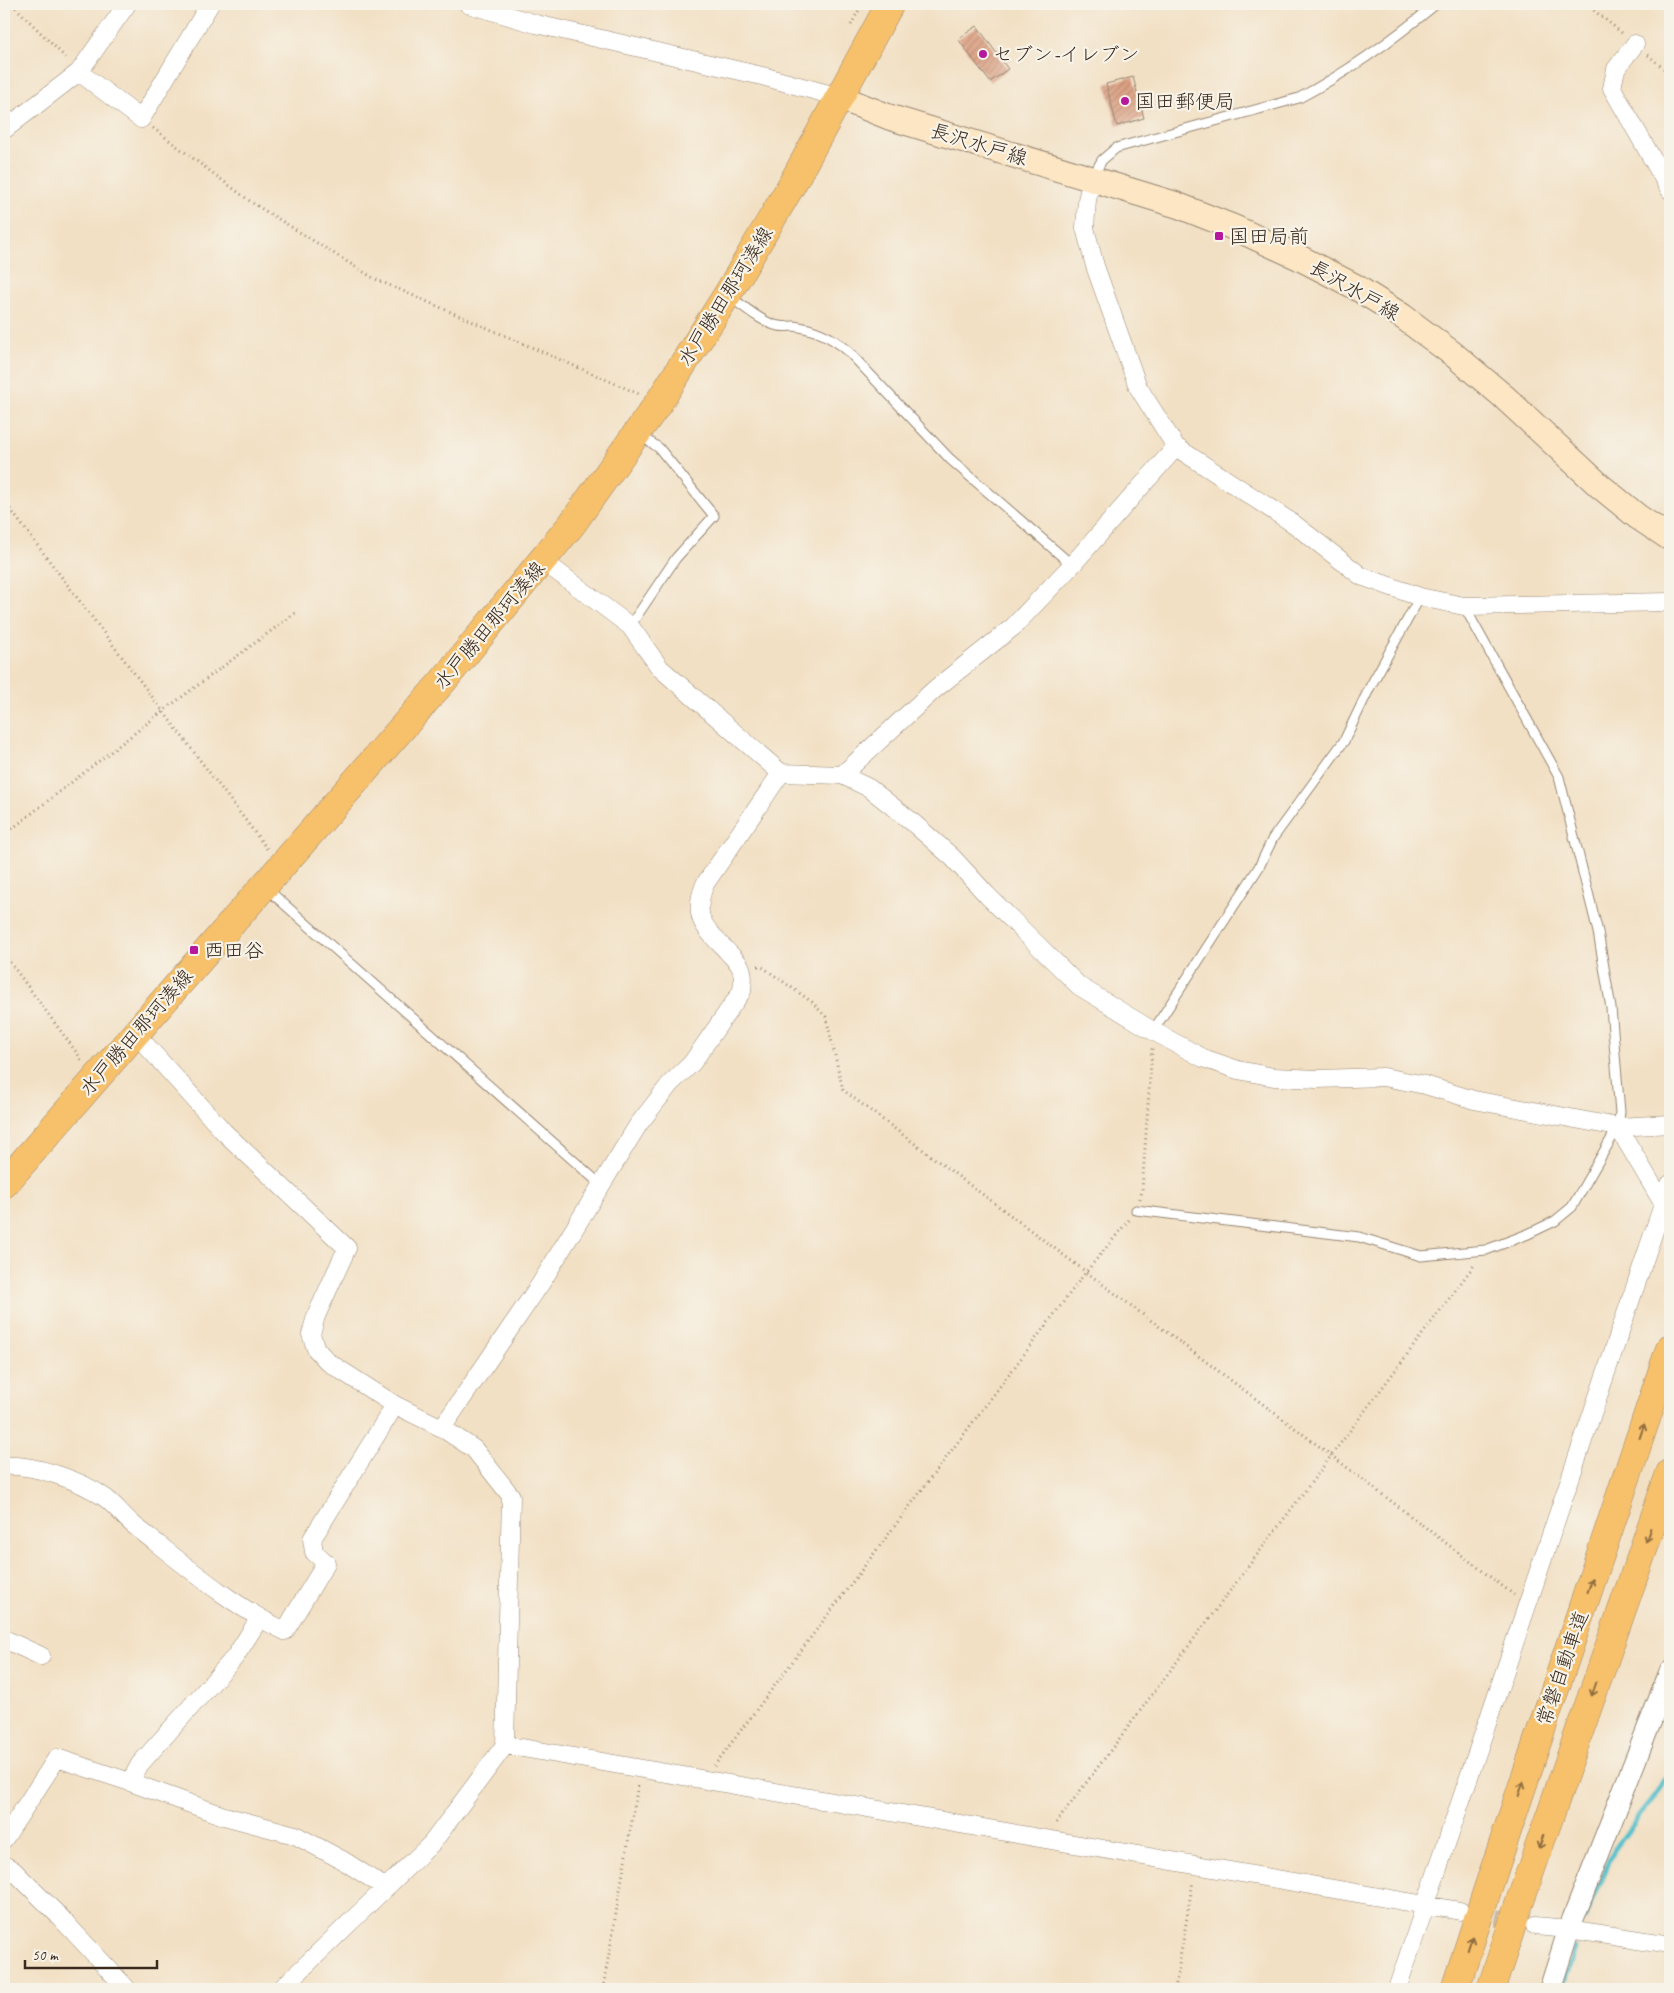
<svg xmlns="http://www.w3.org/2000/svg" width="1674" height="1993" font-family="Caveat,'Klee One',sans-serif">
  <style>
    .lines { fill: none; stroke-linecap: round; stroke-linejoin: round }
    .stream { stroke: #53c0cc; stroke-width: 5 }
    .building { fill: url(#building-hatch) }
    .minor-tunnel { stroke: #cdbca3; stroke-width: 18; stroke-dasharray: 18 9; stroke-linecap: butt }
    .service-casing { stroke: #968571; stroke-width: 11 }
    .minor-casing { stroke: #968571; stroke-width: 19 }
    .tertiary-casing { stroke: #968571; stroke-width: 23 }
    .secondary-casing { stroke: #968571; stroke-width: 27 }
    .primary-casing { stroke: #968571; stroke-width: 29 }
    .motorway-casing { stroke: #968571; stroke-width: 29 }
    .path { stroke: #968571; stroke-width: 3; stroke-dasharray: 1 4; stroke-linecap: butt }
    .service { stroke: #fff; stroke-width: 9 }
    .minor { stroke: #fff; stroke-width: 18 }
    .tertiary { stroke: #fff; stroke-width: 21 }
    .secondary { stroke: #fce6c4; stroke-width: 25 }
    .primary { stroke: #f7c06b; stroke-width: 28 }
    .motorway { stroke: #f7c06b; stroke-width: 28 }
    .oneway { stroke: #906e41 }
    .poi-dot { fill: #b5179e; stroke: #f7f3e8; stroke-width: 2 }
    .labels { text-anchor: middle; stroke-width: 4.5; stroke-linejoin: round; paint-order: stroke }
    .poi-label { font-size: 20px; fill: #3b2a1e; stroke: #f7f3e8; text-anchor: start }
    .street-label { font-size: 20px; fill: #3b2a1e; stroke: #f7f3e8 }
  </style>
  <defs>
    <pattern id="building-hatch" width="6" height="6" patternUnits="userSpaceOnUse" patternTransform="scale(1.25)"><rect width="6" height="6" fill="#dca184"/><path d="M-1 1l2-2M0 6l6-6M5 7l2-2" fill="none" stroke="#b4836b"/></pattern>
  </defs>
  <rect width="100%" height="100%" fill="#f7f3e8"/>
  <filter id="ink" filterUnits="userSpaceOnUse"><feTurbulence type="fractalNoise" baseFrequency=".02" numOctaves="2"/><feDisplacementMap in="SourceGraphic" scale="10" xChannelSelector="R" yChannelSelector="G"/><feConvolveMatrix kernelMatrix="1 2 1 2 8 2 1 2 1" color-interpolation-filters="sRGB"/></filter>
  <filter id="wash" filterUnits="userSpaceOnUse"><feTurbulence type="fractalNoise" baseFrequency=".0096" numOctaves="4" result="noise"/><feDisplacementMap in="SourceGraphic" scale="20" xChannelSelector="R" yChannelSelector="G"/><feGaussianBlur stdDeviation="1.12" result="paint"/><feColorMatrix in="noise" values="0 0 0 0 0 0 0 0 0 0 0 0 0 0 0 0 0 1.4 0 .05"/><feComposite in="paint" operator="in"/></filter>
  <g filter="url(#wash)">
    <rect width="100%" height="100%" fill="#f2e0c4"/>
    <g class="lines">
      <!-- stream -->
      <path class="stream" d="M 1585,1919 L 1614,1850 L 1670,1774
        M 1562,1989 L 1575,1948"/>
    </g>
    <g id="blocks">
      <!-- building -->
      <path class="building" d="M 977,26 L 1008,69 L 990,82 L 958,39 Z
        M 1133,77 L 1144,118 L 1117,126 L 1106,84 Z"/>
    </g>
  </g>
  <g filter="url(#ink)">
    <use href="#blocks" fill-opacity="0" stroke="#968571" stroke-width="1"/>
    <g class="lines">
      <!-- minor-tunnel -->
      <path class="minor-tunnel" d="M 1469,1913 L 1522,1923"/>
      <defs>
        <path id="service" d="M 1092,178 L 1102,160 L 1116,148 L 1299,98 C 1348,72 1394,39 1436,4
          M 729,296 C 742,305 764,324 779,326 C 784,327 789,326 794,326 C 815,329 831,336 847,350 L 950,459 L 1072,565
          M 630,626 L 676,558 L 714,516 L 659,448 L 640,435
          M 266,888 L 600,1184
          M 1153,1031 L 1259,867 L 1273,838 L 1344,741 L 1370,687 L 1420,597
          M 1136,1210 L 1359,1237 L 1421,1256 L 1486,1250 L 1528,1234 L 1555,1221 L 1572,1207 L 1618,1127 L 1620,1112 L 1611,1008 L 1598,932 L 1559,777 L 1464,606"/>
        <path id="minor" d="M 468,4 L 536,24 L 762,76 L 839,97
          M 1635,44 L 1616,69 L 1612,88 L 1670,190
          M 79,72 L 141,119 L 210,4
          M 4,130 L 79,72 L 127,4
          M 1092,179 L 1087,200 L 1085,228 L 1095,266 L 1138,387 L 1176,447 L 1294,524 L 1361,576 L 1420,597 L 1464,606 L 1670,602
          M 543,561 L 630,626 L 660,668 L 781,773 L 842,775 L 869,788 L 911,821 L 952,857 L 987,895 L 1079,986 L 1153,1031 L 1203,1058 L 1238,1070 L 1274,1077 L 1317,1079 L 1384,1077 L 1425,1085 L 1474,1100 L 1618,1127 L 1670,1124
          M 842,775 L 935,689 L 1013,627 L 1072,565 L 1176,447
          M 1618,1127 L 1667,1210
          M 442,1428 L 541,1283 L 638,1125 L 670,1084 L 692,1063 L 742,991 C 743,981 744,972 739,964 C 736,960 731,956 728,952 C 705,928 691,918 705,884 L 781,773
          M 4,1466 C 33,1464 80,1480 104,1497 C 116,1505 124,1518 135,1526 C 181,1562 233,1607 285,1631 L 326,1563 L 314,1552 L 312,1539 L 395,1405 L 328,1362 L 316,1349 L 311,1334 L 316,1316 L 347,1248 L 224,1132 L 135,1033
          M 259,1619 L 235,1657 L 140,1764 L 130,1782 L 224,1816 L 295,1835 L 344,1861 L 386,1888
          M 4,1639 L 41,1656
          M 505,1745 L 1460,1911
          M 4,1839 L 57,1758 L 130,1782
          M 4,1865 L 13,1870 L 59,1916 L 127,1989
          M 1535,1926 L 1569,1929 L 1670,1945
          M 281,1989 L 432,1843 L 505,1745 L 511,1496 L 474,1449 L 442,1428 L 395,1405
          M 1397,1989 L 1670,1184"/>
        <path id="tertiary" d="M 1550,1989 L 1569,1929 L 1670,1672"/>
        <path id="secondary" d="M 839,97 L 889,117 L 1177,205 L 1235,228 L 1298,257 L 1354,286 L 1402,316 L 1453,354 L 1503,396 L 1600,486 L 1638,517 L 1670,538"/>
        <path id="primary" d="M 4,1184 L 443,681 L 572,524 L 659,402 L 727,295 L 791,186 L 890,4"/>
        <path id="motorway" d="M 1455,1989 L 1487,1891 L 1670,1348
          M 1491,1989 L 1521,1898 L 1670,1473"/>
      </defs>
      <!-- service casing -->
      <use href="#service" class="service-casing"/>
      <!-- minor casing -->
      <use href="#minor" class="minor-casing"/>
      <!-- tertiary casing -->
      <use href="#tertiary" class="tertiary-casing"/>
      <!-- secondary casing -->
      <use href="#secondary" class="secondary-casing"/>
      <!-- primary casing -->
      <use href="#primary" class="primary-casing"/>
      <!-- motorway casing -->
      <use href="#motorway" class="motorway-casing"/>
      <!-- path -->
      <path class="path" d="M 12,4 L 68,60
        M 1586,4 L 1622,33
        M 851,25 L 862,4
        M 1648,55 L 1670,74
        M 153,128 L 251,202 L 375,279 L 639,394
        M 4,501 L 268,850
        M 4,835 L 163,711 L 298,611
        M 4,954 L 82,1060
        M 758,966 L 761,966 L 812,1002 L 826,1017 L 843,1090 L 1332,1456 L 1514,1595
        M 1140,1199 L 1142,1191 L 1152,1048
        M 714,1766 L 1086,1272 L 1129,1220
        M 1056,1823 L 1475,1264
        M 603,1989 L 638,1785
        M 1175,1989 L 1193,1881"/>
      <!-- service -->
      <use href="#service" class="service"/>
      <!-- minor -->
      <use href="#minor" class="minor"/>
      <!-- tertiary -->
      <use href="#tertiary" class="tertiary"/>
      <!-- secondary -->
      <use href="#secondary" class="secondary"/>
      <!-- primary -->
      <use href="#primary" class="primary"/>
      <!-- motorway -->
      <use href="#motorway" class="motorway"/>
    </g>
    <!-- one-way arrows -->
    <defs><path id="oneway-shaft" d="M-6 0H5M1.5-3L5.5 0L1.5 3" fill="none" stroke-width="1.6" stroke-linecap="round" stroke-linejoin="round" transform="scale(1.25)"/></defs>
    <g class="oneway">
      <use href="#oneway-shaft" transform="translate(1642 1431) rotate(-71)"/>
      <use href="#oneway-shaft" transform="translate(1648 1535) rotate(109)"/>
      <use href="#oneway-shaft" transform="translate(1590 1585) rotate(-71)"/>
      <use href="#oneway-shaft" transform="translate(1594 1689) rotate(109)"/>
      <use href="#oneway-shaft" transform="translate(1521 1789) rotate(-71)"/>
      <use href="#oneway-shaft" transform="translate(1541 1842) rotate(109)"/>
      <use href="#oneway-shaft" transform="translate(1470 1943) rotate(-72)"/>
    </g>
  </g>
  <!-- markers -->
  <g class="poi-dot">
    <circle cx="983" cy="54" r="5"/>
    <circle cx="1125" cy="101" r="5"/>
    <rect x="1214" y="231" width="10" height="10" rx="2.5"/>
    <rect x="189" y="945" width="10" height="10" rx="2.5"/>
  </g>
  <g class="labels">
    <!-- poi labels -->
    <g class="poi-label">
      <text x="993" y="61">セブン-イレブン</text>
      <text x="1135" y="108">国田郵便局</text>
      <text x="1229" y="243">国田局前</text>
      <text x="204" y="957">西田谷</text>
    </g>
    <!-- street labels -->
    <g class="street-label">
      <text transform="translate(979 144) rotate(17)" y="7">長沢水戸線</text>
      <text transform="translate(1355 290) rotate(30)" y="7">長沢水戸線</text>
      <text transform="translate(725 296) rotate(-58)" y="7">水戸勝田那珂湊線</text>
      <text transform="translate(489 625) rotate(-50)" y="7">水戸勝田那珂湊線</text>
      <text transform="translate(136 1032) rotate(-49)" y="7">水戸勝田那珂湊線</text>
      <text transform="translate(1562 1668) rotate(-71)" y="7">常磐自動車道</text>
    </g>
  </g>
  <!-- margin -->
  <rect width="1674" height="1993" fill="none" stroke="#f7f3e8" stroke-width="20"/>
  <!-- scale -->
  <path d="M25 1960v8h132v-8" fill="none" stroke="#3b2a1e" stroke-width="2.5"/>
  <text x="32" y="1960" font-size="15" fill="#3b2a1e" stroke="#f7f3e8" stroke-width="4" paint-order="stroke">50 m</text>
</svg>
